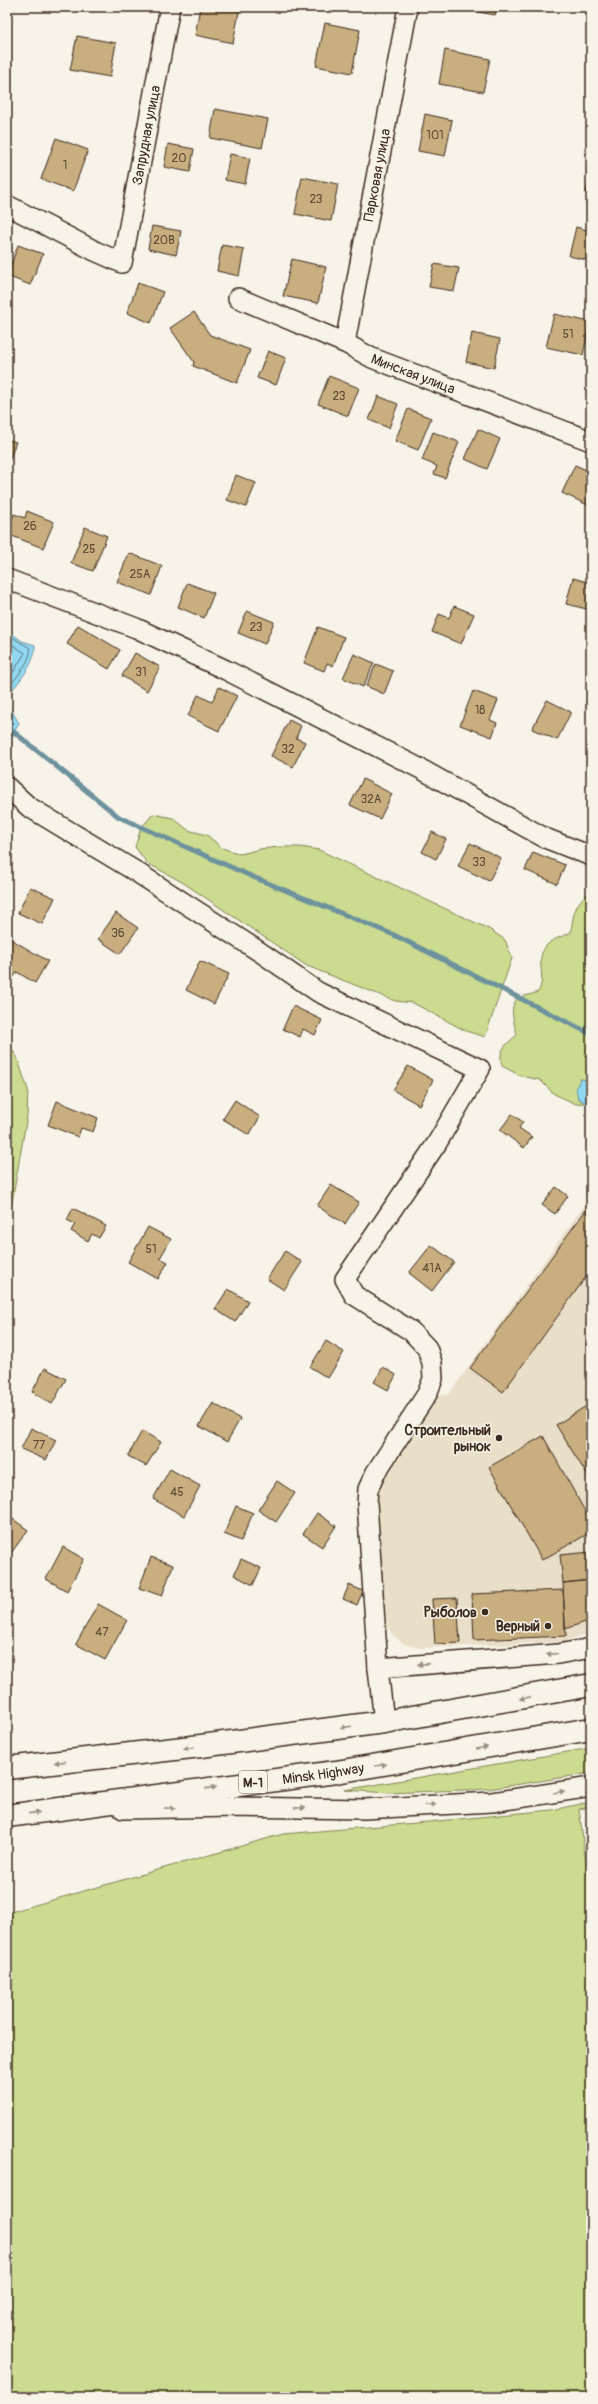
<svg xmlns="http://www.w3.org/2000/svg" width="598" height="2404" font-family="Pangolin,sans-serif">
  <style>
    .built { fill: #e9dec8 }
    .green { fill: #cbdb8f; stroke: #838256 }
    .water { fill: #90d8f2; stroke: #6e929d }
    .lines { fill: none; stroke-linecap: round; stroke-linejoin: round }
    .shore { stroke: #5d7073; stroke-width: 1 }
    .stream { stroke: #6e929d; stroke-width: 5 }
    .building { fill: #c9ae7f; stroke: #3b2a1e }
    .minor-casing { stroke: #3b2a1e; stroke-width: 22 }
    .trunk-casing { stroke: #3b2a1e; stroke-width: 25 }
    .minor { stroke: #f7f3e8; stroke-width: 19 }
    .trunk { stroke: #f7f3e8; stroke-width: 22 }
    .oneway { fill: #998e83 }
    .poi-dot { fill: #3b2a1e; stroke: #f7f3e8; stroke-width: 1.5 }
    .labels { text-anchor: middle; stroke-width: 3; stroke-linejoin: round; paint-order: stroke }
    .number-label { font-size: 12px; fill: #5e4b36 }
    .shield { fill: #f7f3e8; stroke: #73665b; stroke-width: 1 }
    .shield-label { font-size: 13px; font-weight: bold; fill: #3b2a1e }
    .street-label { font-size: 14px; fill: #3b2a1e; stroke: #f7f3e8 }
    .poi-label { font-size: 14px; font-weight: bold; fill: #3b2a1e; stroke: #f7f3e8; text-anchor: end }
  </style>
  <rect width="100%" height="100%" fill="#f7f3e8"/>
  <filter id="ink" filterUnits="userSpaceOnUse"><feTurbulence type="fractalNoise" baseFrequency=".025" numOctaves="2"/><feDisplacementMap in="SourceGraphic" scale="8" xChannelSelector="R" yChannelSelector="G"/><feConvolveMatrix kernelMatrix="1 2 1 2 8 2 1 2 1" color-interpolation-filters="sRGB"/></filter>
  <g filter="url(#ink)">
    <!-- built -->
    <path class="built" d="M 591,1196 L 591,1632 L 563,1642 L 420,1648 L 402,1643 L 392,1634 L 387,1625 L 374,1493 L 377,1481 L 436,1396 L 449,1394 Z"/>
    <!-- green -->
    <path class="green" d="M 153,814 L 173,818 L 188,830 L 207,835 L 222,848 L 241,854 L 260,849 L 280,847 L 300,847 L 319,850 L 489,929 L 505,940 L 512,958 L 485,1037 L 466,1031 L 413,1003 L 395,1001 L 307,966 L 182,882 L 147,863 L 135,847 L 141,828 Z
      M 591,892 L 591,957 L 586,957 L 591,965 L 591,1081 L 580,1079 L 578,1098 L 584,1103 L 576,1104 L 554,1094 L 540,1080 L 521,1076 L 502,1066 C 498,1050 505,1045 517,1035 C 515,1026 507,1005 519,998 C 524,995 532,995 538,992 C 548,976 533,960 547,945 C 553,938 563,937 571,932 C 573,915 575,901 591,892 Z
      M 7,1041 L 17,1057 L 28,1090 L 27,1116 L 8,1225 Z
      M 591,1748 L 591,1773 L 489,1789 L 389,1793 L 344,1790 Z
      M 591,1802 L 591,1807 L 579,1809 L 591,1901 L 591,2397 L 7,2397 L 7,1913 L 283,1834 L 428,1822 L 552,1810 Z"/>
    <!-- water -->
    <path class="water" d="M 7,630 L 22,641 L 35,645 C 36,664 18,682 7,697 Z
      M 7,703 L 19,723 L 11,738 L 7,736 Z
      M 580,1079 L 591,1081 L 591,1107 L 578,1098 L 576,1088 Z"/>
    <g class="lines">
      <!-- shore -->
      <path class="shore" d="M 7,634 L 30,648 C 33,659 13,681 7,690
        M 7,641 L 25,653 L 7,682"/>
      <!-- stream -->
      <path class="stream" d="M 14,732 L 119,817 L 253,877 L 394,935 L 591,1034"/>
    </g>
    <!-- building -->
    <path class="building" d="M 200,7 L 240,7 L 233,43 L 195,35 Z
      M 451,7 L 497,7 L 495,15 Z
      M 325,23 L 360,30 L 352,73 L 316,66 Z
      M 77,36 L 116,43 L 110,77 L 70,70 Z
      M 445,50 L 490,59 L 483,92 L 439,84 Z
      M 215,109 L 268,119 L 262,148 L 210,138 Z
      M 425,114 L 452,120 L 445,156 L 418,151 Z
      M 56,138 L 88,150 L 73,191 L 41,179 Z
      M 168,144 L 194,149 L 190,172 L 164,167 Z
      M 230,154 L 250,158 L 245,184 L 225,180 Z
      M 591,170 L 591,194 L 586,193 Z
      M 302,177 L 338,184 L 331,221 L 295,214 Z
      M 152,226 L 181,231 L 176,255 L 148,249 Z
      M 576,227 L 591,231 L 591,261 L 569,256 Z
      M 18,245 L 43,254 L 30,285 L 7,276 Z
      M 222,245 L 244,249 L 239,276 L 217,271 Z
      M 292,259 L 326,267 L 318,303 L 283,296 Z
      M 434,264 L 459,268 L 454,291 L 429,287 Z
      M 138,283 L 163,292 L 151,323 L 127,313 Z
      M 194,312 L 210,335 L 250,350 L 237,383 L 193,366 L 194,362 L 170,328 Z
      M 554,314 L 590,322 L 583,355 L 546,347 Z
      M 472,333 L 500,339 L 494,368 L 466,362 Z
      M 268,351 L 286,358 L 276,385 L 257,378 Z
      M 329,376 L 359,388 L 348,416 L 318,404 Z
      M 378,396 L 398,404 L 389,428 L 369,420 Z
      M 408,409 L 431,418 L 418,450 L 395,441 Z
      M 478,429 L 500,439 L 487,469 L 465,459 Z
      M 433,432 L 459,442 L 445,478 L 434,474 L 437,466 L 422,460 Z
      M 7,439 L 16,442 L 7,466 Z
      M 575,465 L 591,472 L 590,506 L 562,493 Z
      M 236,475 L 256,483 L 246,507 L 227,500 Z
      M 27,511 L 54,522 L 43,548 L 7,534 L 14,514 L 25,518 Z
      M 85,527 L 107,536 L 93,571 L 71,563 Z
      M 129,553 L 162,566 L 151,595 L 117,582 Z
      M 573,578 L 591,583 L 591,610 L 566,604 Z
      M 187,583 L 214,593 L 204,618 L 178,607 Z
      M 454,606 L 474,614 L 461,644 L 432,632 L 439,614 L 449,618 Z
      M 247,611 L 274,622 L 265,644 L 238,633 Z
      M 78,625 L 120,650 L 109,669 L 67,644 Z
      M 318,627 L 344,637 L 333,666 L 327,663 L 324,671 L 304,663 Z
      M 135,653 L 160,667 L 147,691 L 122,676 Z
      M 354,654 L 374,663 L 363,687 L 343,678 Z
      M 376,664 L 393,671 L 384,694 L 366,686 Z
      M 219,687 L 237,696 L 219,731 L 188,716 L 198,695 L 212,702 Z
      M 473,691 L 498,700 L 490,720 L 497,723 L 492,737 L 460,725 Z
      M 547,700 L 571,712 L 557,740 L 532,729 Z
      M 289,720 L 301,726 L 296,738 L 305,742 L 293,767 L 271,756 Z
      M 363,779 L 392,794 L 380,819 L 350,805 Z
      M 432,832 L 446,839 L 436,859 L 422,852 Z
      M 470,843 L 501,858 L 489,881 L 458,866 Z
      M 533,852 L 565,865 L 557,884 L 525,870 Z
      M 30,887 L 55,898 L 42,924 L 18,913 Z
      M 116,913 L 138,928 L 120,954 L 98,939 Z
      M 7,937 L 48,961 L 35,983 L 17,972 L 11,981 L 7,979 Z
      M 200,961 L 229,974 L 214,1004 L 186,990 Z
      M 293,1006 L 322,1020 L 315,1035 L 303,1029 L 300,1037 L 283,1029 Z
      M 408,1066 L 433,1080 L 419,1105 L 393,1090 Z
      M 235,1100 L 260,1117 L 249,1135 L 223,1119 Z
      M 57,1101 L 98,1118 L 93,1132 L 81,1128 L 78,1137 L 48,1125 Z
      M 512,1114 L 523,1122 L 519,1128 L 532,1137 L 524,1148 L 500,1130 Z
      M 331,1185 L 359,1202 L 345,1224 L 317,1206 Z
      M 556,1187 L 568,1196 L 555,1214 L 542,1205 Z
      M 591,1203 L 591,1270 L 503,1392 L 470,1368 Z
      M 73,1208 L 106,1226 L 99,1238 L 92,1234 L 88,1241 L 71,1231 L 75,1224 L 67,1220 Z
      M 148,1227 L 171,1239 L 160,1258 L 168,1262 L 158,1279 L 128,1262 Z
      M 431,1245 L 454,1262 L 432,1291 L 409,1273 Z
      M 285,1251 L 302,1262 L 284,1290 L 267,1279 Z
      M 228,1289 L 248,1301 L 235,1322 L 215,1309 Z
      M 326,1341 L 344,1352 L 328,1378 L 310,1367 Z
      M 383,1367 L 396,1375 L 388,1390 L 374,1382 Z
      M 45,1368 L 66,1379 L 52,1404 L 32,1392 Z
      M 213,1403 L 240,1419 L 227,1442 L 199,1426 Z
      M 591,1403 L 591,1481 L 556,1425 Z
      M 31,1428 L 56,1440 L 46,1460 L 21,1449 Z
      M 142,1431 L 161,1442 L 146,1466 L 128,1456 Z
      M 543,1436 L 591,1522 L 591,1532 L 542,1560 L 489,1467 Z
      M 170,1469 L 200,1486 L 184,1516 L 153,1499 Z
      M 277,1481 L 295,1493 L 276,1522 L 258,1510 Z
      M 236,1506 L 253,1513 L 241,1541 L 224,1534 Z
      M 317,1513 L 336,1526 L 322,1547 L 303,1534 Z
      M 10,1517 L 28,1530 L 11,1553 L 7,1550 L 7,1522 Z
      M 63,1547 L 84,1559 L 67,1591 L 46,1579 Z
      M 591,1552 L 591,1580 L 563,1583 L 560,1555 Z
      M 151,1557 L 173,1565 L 162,1596 L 139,1588 Z
      M 241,1559 L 261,1568 L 253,1585 L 234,1575 Z
      M 591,1580 L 591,1620 L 565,1629 L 563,1583 Z
      M 349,1585 L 363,1591 L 357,1605 L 343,1599 Z
      M 563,1590 L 566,1636 L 474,1640 L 472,1594 Z
      M 457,1598 L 460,1643 L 435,1644 L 432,1599 Z
      M 98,1604 L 127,1620 L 105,1660 L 76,1644 Z"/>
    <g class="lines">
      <defs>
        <g id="minor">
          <path id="s1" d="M 7,205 L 95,251 L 122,263 L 170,7"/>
          <path id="s2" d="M 238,298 L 345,343 L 372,358 L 591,441"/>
          <path id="s3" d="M 345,343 L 408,7"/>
          <path d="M 7,579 L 136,628 L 226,670 L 419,768 L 545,838 L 591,856"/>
          <path d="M 7,787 L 29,807 L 135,871 L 260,952 L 318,992 L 480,1069 L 437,1143 L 345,1279 L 354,1295 L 411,1331 L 427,1348 L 432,1363 L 433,1379 L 427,1394 L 376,1472 L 368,1489 L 367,1503 L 378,1668 L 384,1722"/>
          <path d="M 378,1668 L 558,1654 L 591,1648"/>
          <path d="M 123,1809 L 233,1807 L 364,1809 L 492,1802 L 591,1787"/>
        </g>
        <g id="trunk">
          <path d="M 7,1768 L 201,1746 L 384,1722 L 591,1685"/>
          <path id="s4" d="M 7,1816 L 336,1772 L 591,1729"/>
        </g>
      </defs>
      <!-- minor casing -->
      <use href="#minor" class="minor-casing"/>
      <!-- trunk casing -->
      <use href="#trunk" class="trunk-casing"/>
      <!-- minor -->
      <use href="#minor" class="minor"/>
      <!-- trunk -->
      <use href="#trunk" class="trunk"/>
    </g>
    <!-- one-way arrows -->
    <defs><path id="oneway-solid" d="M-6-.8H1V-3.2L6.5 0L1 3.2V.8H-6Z"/></defs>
    <g class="oneway">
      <use href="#oneway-solid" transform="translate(552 1654) rotate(175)"/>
      <use href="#oneway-solid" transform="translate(423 1664) rotate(176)"/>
      <use href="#oneway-solid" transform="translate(525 1698) rotate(169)"/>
      <use href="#oneway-solid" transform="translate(346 1727) rotate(173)"/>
      <use href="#oneway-solid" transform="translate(189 1748) rotate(174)"/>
      <use href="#oneway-solid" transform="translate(482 1748) rotate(-10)"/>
      <use href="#oneway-solid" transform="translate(60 1762) rotate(174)"/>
      <use href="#oneway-solid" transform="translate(381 1765) rotate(-9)"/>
      <use href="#oneway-solid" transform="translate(211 1788) rotate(-8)"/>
      <use href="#oneway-solid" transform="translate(559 1792) rotate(-10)"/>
      <use href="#oneway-solid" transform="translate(430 1805) rotate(-3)"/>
      <use href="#oneway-solid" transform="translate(170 1808) rotate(-1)"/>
      <use href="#oneway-solid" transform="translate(300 1808) rotate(1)"/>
      <use href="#oneway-solid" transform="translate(34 1813) rotate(-6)"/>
    </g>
  </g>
  <!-- markers -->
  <g class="poi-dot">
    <circle cx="499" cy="1438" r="4"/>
    <circle cx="485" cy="1612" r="4"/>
    <circle cx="548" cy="1626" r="4"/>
  </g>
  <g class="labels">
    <!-- number labels -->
    <g class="number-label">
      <text x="435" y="139">101</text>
      <text x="179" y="162">20</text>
      <text x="65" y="169">1</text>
      <text x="316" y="203">23</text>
      <text x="164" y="244">20В</text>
      <text x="568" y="338">51</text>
      <text x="339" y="400">23</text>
      <text x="30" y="530">26</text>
      <text x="89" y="553">25</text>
      <text x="140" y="578">25А</text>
      <text x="256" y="631">23</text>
      <text x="141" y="676">31</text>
      <text x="480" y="714">18</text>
      <text x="288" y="753">32</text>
      <text x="371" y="803">32А</text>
      <text x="479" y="866">33</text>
      <text x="118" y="937">36</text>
      <text x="151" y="1253">51</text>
      <text x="432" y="1272">41А</text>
      <text x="39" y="1449">77</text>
      <text x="177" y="1496">45</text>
      <text x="102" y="1636">47</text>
    </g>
    <!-- shield labels -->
    <rect class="shield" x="239" y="1771" width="28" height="22" rx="3"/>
    <g class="shield-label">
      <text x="253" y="1787">М-1</text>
    </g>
    <!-- street labels -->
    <g class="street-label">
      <text dy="5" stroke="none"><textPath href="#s1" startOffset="259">Запрудная улица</textPath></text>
      <text dy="5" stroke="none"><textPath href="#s3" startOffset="171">Парковая улица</textPath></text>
      <text dy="5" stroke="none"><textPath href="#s2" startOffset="191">Минская улица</textPath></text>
      <text dy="5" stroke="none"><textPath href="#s4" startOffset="319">Minsk Highway</textPath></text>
    </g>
    <!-- poi labels -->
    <g class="poi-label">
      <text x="491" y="1435">Строительный<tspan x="491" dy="16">рынок</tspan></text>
      <text x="477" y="1617">Рыболов</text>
      <text x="540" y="1631">Верный</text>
    </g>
  </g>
  <!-- margin -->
  <rect width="598" height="2404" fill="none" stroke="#f7f3e8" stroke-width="24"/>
  <rect x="12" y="12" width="574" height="2380" fill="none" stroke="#3b2a1e" stroke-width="1.5" filter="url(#ink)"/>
</svg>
